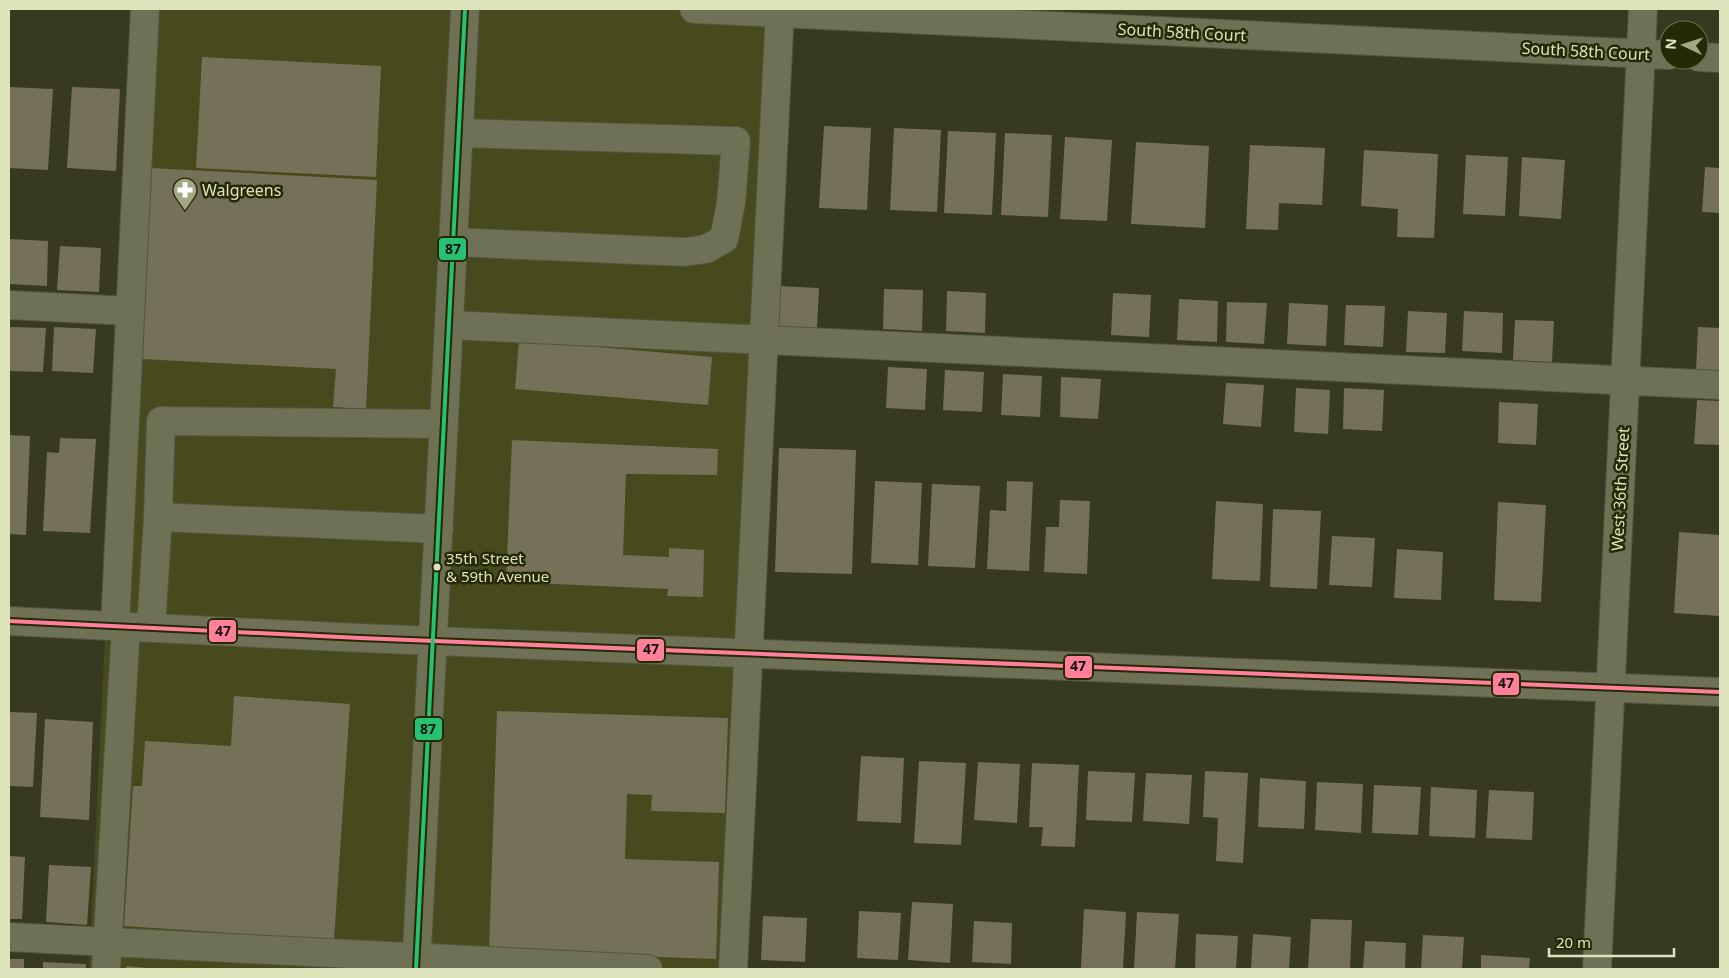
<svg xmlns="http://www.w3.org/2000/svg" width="1729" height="978" font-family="'Noto Sans',sans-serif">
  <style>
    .built { fill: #464a1d }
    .building { fill: #747158 }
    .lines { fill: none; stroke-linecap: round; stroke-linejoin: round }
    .minor-casing { stroke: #53563d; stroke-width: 30 }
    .minor { stroke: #6e7155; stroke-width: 28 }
    .bus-1-casing { stroke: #262905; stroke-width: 8 }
    .bus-2-casing { stroke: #262905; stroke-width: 8 }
    .bus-1 { stroke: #ff8098; stroke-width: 4 }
    .bus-2 { stroke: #26c172; stroke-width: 4 }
    .bus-dot { fill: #dde3ba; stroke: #262905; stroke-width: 2 }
    .labels { text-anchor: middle; stroke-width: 5; stroke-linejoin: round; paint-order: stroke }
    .bus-label { font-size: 15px; fill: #dde3ba; stroke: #262905; text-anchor: start }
    .street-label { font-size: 16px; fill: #dde3ba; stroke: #262905 }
    .poi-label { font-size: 16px; fill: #dde3ba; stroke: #262905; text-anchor: start }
    .line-badge { stroke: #262905; stroke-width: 2 }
    .pale-badge-label { font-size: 14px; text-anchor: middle; font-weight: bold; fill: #111 }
  </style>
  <rect width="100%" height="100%" fill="#373921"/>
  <!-- built -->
  <path class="built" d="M 135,9 L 773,9 L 726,969 L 89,969 Z"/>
  <!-- building -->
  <path class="building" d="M 202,57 L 381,66 L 376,177 L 196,168 Z
    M 9,87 L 53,89 L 48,170 L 9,168 Z
    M 72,87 L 120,89 L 116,171 L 67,168 Z
    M 824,126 L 871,128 L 867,210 L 819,208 Z
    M 894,128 L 941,130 L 937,212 L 890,210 Z
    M 948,131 L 996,133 L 992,215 L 944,213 Z
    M 1005,133 L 1052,135 L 1048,217 L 1001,215 Z
    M 1065,137 L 1112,140 L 1107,221 L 1060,219 Z
    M 1136,142 L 1209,146 L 1205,228 L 1131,224 Z
    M 1250,145 L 1325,148 L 1322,205 L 1279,203 L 1278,230 L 1246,229 Z
    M 1364,150 L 1438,154 L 1434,238 L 1397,237 L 1398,209 L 1361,206 Z
    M 1466,155 L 1508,157 L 1505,216 L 1463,214 Z
    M 1522,157 L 1565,160 L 1561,219 L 1519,216 Z
    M 1705,167 L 1720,168 L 1720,213 L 1702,212 Z
    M 151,168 L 377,180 L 366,409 L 333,407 L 336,369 L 142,359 Z
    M 9,239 L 48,241 L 47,286 L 9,284 Z
    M 60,246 L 101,248 L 99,292 L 57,290 Z
    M 780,286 L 819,288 L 817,328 L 779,327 Z
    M 884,289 L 923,290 L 922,331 L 883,329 Z
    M 947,291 L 986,293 L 985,333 L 946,331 Z
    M 1113,293 L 1151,295 L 1149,337 L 1111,335 Z
    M 1179,299 L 1218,301 L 1217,342 L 1177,340 Z
    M 1227,302 L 1267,303 L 1264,344 L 1226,342 Z
    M 1289,303 L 1328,305 L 1326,346 L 1287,344 Z
    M 1346,305 L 1385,306 L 1383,347 L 1344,345 Z
    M 1408,311 L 1447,313 L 1445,353 L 1406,352 Z
    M 1464,311 L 1503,313 L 1502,353 L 1462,351 Z
    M 1515,320 L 1554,321 L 1552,362 L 1513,360 Z
    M 9,327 L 46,328 L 43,372 L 9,371 Z
    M 54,327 L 96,329 L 93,373 L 52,371 Z
    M 1698,327 L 1720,328 L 1720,372 L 1696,371 Z
    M 519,340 L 712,357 L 708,405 L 515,389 Z
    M 888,367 L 927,369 L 925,410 L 886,408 Z
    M 945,370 L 984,372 L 982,412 L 943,410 Z
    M 1003,374 L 1042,376 L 1040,417 L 1001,415 Z
    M 1061,377 L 1101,379 L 1098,419 L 1060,417 Z
    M 1226,383 L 1264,385 L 1261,427 L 1223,424 Z
    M 1296,388 L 1330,390 L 1328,434 L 1294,432 Z
    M 1344,388 L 1384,390 L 1382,431 L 1343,429 Z
    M 1697,400 L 1720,401 L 1720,445 L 1694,444 Z
    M 1499,402 L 1538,404 L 1536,445 L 1498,443 Z
    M 9,435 L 30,436 L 26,535 L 9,534 Z
    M 60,438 L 96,439 L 90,533 L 43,531 L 47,452 L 59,453 Z
    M 512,440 L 718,449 L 717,475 L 626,474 L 623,555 L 669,557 L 669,548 L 704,550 L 703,597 L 667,596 L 668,589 L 506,582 Z
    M 779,448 L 856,450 L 852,574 L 775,572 Z
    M 875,481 L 922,483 L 918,565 L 871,563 Z
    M 1007,481 L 1033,482 L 1029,571 L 987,569 L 990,510 L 1006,511 Z
    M 932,484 L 980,486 L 975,568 L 928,566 Z
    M 1060,500 L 1090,501 L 1087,574 L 1044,572 L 1046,527 L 1059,527 Z
    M 1216,501 L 1263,504 L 1260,581 L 1212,579 Z
    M 1498,502 L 1546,505 L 1541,602 L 1494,600 Z
    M 1273,509 L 1321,511 L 1317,589 L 1270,587 Z
    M 1679,532 L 1720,535 L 1720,616 L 1674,613 Z
    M 1332,536 L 1375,538 L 1372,587 L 1329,585 Z
    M 1397,549 L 1443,552 L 1441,600 L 1394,598 Z
    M 234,696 L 350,704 L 334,940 L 124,926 L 133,786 L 142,786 L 145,741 L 231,746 Z
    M 497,711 L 728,718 L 725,813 L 651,811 L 652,795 L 627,794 L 625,859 L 719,862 L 716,959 L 489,951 Z
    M 9,712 L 37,713 L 33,787 L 9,786 Z
    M 45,719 L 93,722 L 89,820 L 40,817 Z
    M 861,756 L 904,758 L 901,823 L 857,821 Z
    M 919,761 L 966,763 L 961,845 L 914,843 Z
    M 978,762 L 1020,764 L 1017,823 L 974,820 Z
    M 1032,763 L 1079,765 L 1075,847 L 1041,846 L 1043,827 L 1029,827 Z
    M 1088,771 L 1135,773 L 1132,822 L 1086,820 Z
    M 1205,771 L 1248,773 L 1243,863 L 1216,861 L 1218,818 L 1203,817 Z
    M 1146,773 L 1192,775 L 1189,824 L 1143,821 Z
    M 1260,778 L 1306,781 L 1304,829 L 1258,827 Z
    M 1317,782 L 1363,784 L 1361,833 L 1315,830 Z
    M 1374,785 L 1421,787 L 1418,835 L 1372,833 Z
    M 1431,787 L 1477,790 L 1475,838 L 1429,836 Z
    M 1489,790 L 1534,792 L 1532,840 L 1486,838 Z
    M 9,856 L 25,857 L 22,919 L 9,919 Z
    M 49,865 L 91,867 L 87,925 L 46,922 Z
    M 912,902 L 953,904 L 950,963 L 908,960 Z
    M 1084,909 L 1126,912 L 1123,969 L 1081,968 Z
    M 859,911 L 901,913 L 898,960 L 857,958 Z
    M 1137,912 L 1179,914 L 1175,969 L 1134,969 Z
    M 763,916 L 807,918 L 805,962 L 761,960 Z
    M 1311,919 L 1352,920 L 1350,969 L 1308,969 Z
    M 974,921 L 1012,923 L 1011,964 L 972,962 Z
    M 1196,934 L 1238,936 L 1236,969 L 1195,969 Z
    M 1253,934 L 1291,937 L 1289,969 L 1251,969 Z
    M 1423,935 L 1464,937 L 1462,969 L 1421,969 Z
    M 1365,941 L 1406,943 L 1405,969 L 1363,969 Z
    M 1481,955 L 1530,958 L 1529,969 L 1481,969 Z
    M 9,959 L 24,959 L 24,969 L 9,969 Z
    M 43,962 L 86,964 L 86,969 L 43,969 Z
    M 126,966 L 148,968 L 148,969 L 126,969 Z"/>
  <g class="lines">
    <defs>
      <path id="minor" d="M 694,9 L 1669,55
        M 1699,57 L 1720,58
        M 453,242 L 685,252 L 706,249 L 724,239 L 731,203 L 736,141 L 459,133
        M 9,305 L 130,311
        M 449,325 L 1720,385
        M 439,529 L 158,517 L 161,421 L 444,424
        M 9,621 L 360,638 L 1720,692
        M 115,626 L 145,9
        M 151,628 L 158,517
        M 9,937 L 648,969
        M 106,969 L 126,627
        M 416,969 L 465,9
        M 733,969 L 780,9
        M 1597,969 L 1643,9"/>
    </defs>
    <!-- minor casing -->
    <use href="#minor" class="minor-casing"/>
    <!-- minor -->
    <use href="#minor" class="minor"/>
    <defs>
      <path id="bus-1" d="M 9,621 L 360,638 L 1720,692"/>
      <path id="bus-2" d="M 416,969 L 465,9"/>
    </defs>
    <!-- bus-1 casing -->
    <use href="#bus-1" class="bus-1-casing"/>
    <!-- bus-2 casing -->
    <use href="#bus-2" class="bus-2-casing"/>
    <!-- bus-1 -->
    <use href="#bus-1" class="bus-1"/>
    <!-- bus-2 -->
    <use href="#bus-2" class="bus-2"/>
  </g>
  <!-- icons -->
  <defs>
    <symbol id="pharmacy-pin" viewBox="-11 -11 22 30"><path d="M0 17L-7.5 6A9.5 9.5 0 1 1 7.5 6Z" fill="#a3a884" stroke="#262905"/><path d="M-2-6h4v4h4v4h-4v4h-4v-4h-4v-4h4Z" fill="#fff"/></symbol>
  </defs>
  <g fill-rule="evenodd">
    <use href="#pharmacy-pin" x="171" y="176" width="28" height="38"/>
  </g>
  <!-- markers -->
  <circle class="bus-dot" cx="437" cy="567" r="4.5"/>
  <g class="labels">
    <!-- bus labels -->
    <g class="bus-label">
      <text x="446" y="564">35th Street<tspan x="446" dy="18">&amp; 59th Avenue</tspan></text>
    </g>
    <!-- street labels -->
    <g class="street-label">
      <text transform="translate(1182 32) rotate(3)" y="6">South 58th Court</text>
      <text transform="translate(1586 51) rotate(3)" y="6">South 58th Court</text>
      <text transform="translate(1620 489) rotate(-87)" y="6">West 36th Street</text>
    </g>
    <!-- poi labels -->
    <g class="poi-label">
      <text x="202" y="196">Walgreens</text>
    </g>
  </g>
  <g class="line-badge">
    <rect x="438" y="237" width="29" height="24" rx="5" fill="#26c172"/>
    <rect x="208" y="619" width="29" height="24" rx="5" fill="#ff8098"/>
    <rect x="636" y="638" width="29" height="24" rx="5" fill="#ff8098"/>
    <rect x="1064" y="655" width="29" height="24" rx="5" fill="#ff8098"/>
    <rect x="1492" y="672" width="28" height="24" rx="5" fill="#ff8098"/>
    <rect x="414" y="717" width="29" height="24" rx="5" fill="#26c172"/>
  </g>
  <g class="pale-badge-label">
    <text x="453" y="254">87</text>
    <text x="223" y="636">47</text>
    <text x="651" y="654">47</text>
    <text x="1078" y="671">47</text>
    <text x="1506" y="688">47</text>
    <text x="428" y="734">87</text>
  </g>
  <!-- border -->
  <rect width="1729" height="978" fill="none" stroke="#dde3ba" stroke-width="20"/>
  <!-- north arrow -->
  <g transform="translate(1684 45) rotate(274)"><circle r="24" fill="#262905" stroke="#6f734d"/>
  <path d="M0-4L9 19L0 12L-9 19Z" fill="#a3a884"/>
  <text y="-8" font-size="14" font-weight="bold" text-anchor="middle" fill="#dde3ba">N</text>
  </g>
  <!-- scale -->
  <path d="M1549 948v8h125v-8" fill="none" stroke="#dde3ba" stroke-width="2.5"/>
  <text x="1556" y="948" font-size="15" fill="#dde3ba" stroke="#262905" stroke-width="4" paint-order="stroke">20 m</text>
</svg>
